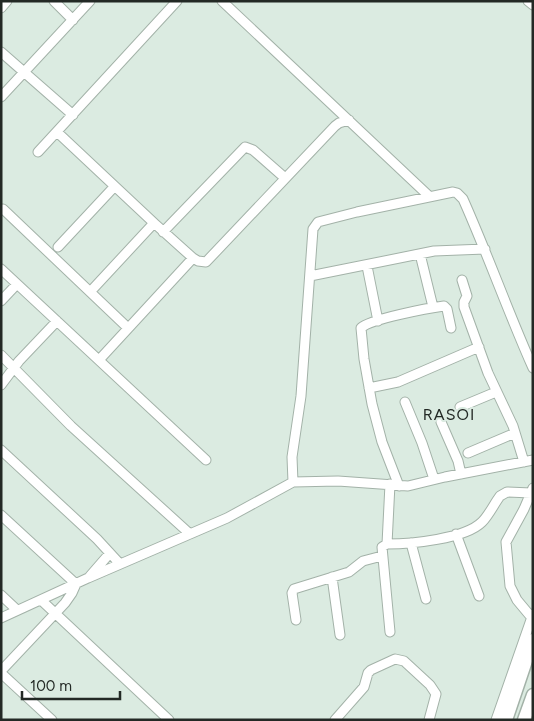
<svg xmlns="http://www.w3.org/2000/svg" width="534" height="721" font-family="Figtree,sans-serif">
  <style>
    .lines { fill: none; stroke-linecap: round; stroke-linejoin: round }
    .minor-casing { stroke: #a3b2a8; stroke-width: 11 }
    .highway-casing { stroke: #a3b2a8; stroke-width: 15 }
    .minor { stroke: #fff; stroke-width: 9 }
    .highway { stroke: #fff; stroke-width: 12 }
    .labels { text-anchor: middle; stroke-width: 4; stroke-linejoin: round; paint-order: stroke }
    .quarter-label { font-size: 16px; letter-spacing: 1px; fill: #232925; stroke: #dbebe1 }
  </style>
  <rect width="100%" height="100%" fill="#dbebe1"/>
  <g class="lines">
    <defs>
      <path id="minor" d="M 54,1 L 73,20
        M 222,1 L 430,197
        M 528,1 L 533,5
        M 1,8 L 7,1
        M 1,52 L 73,115
        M 1,97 L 90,1
        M 57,132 L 154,223 L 90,292
        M 38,152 L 177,1
        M 3,209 L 128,328
        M 154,223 L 193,258 L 198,261 L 206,262 L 335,126 L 339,123 L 349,120
        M 163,232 L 245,147 L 253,150 L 285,178
        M 58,247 L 114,187
        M 420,254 L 433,307
        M 367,266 L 378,321
        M 1,269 L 206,460
        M 310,276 L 434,251 L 485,249
        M 462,280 L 467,296 L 464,302 L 464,307 L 488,373 L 513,426 L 524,462
        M 1,301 L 17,284
        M 1,355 L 71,426 L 190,534
        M 99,360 L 193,258
        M 1,385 L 19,361 L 57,321
        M 369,388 L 398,382 L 479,347
        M 405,402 L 422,443 L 434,479
        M 460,407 L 496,392
        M 441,422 L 458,461 L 461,474
        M 1,450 L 97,539 L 120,564
        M 468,453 L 515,433
        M 293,482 L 292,457 L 301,396 L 313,229 L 318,222 L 357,212 L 453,192 L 457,193 L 463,199 C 488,255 508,312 533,368
        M 390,484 L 387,544 L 382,547 L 390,632
        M 399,486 L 382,442 L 372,404 L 364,359 L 361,328 C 370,319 429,308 444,306 L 447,309 L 451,328
        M 1,515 L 76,584 L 72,593 L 65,603 L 1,671
        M 456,534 L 479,596
        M 411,543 L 426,599
        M 387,544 C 411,544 465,539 482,522 C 489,515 494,504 500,496 L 507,492 L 531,493
        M 90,576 L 110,553
        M 332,577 L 340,635
        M 1,595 L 17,610
        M 41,600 L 169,720
        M 1,618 L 88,578 L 227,518 L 293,482 L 338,481 L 408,486 L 445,477 L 533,460
        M 532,618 L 517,600 L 510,586 L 506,542 L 524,509 L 533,488
        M 296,620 L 292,593 L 294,589 L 349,572 L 363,561 L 382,556
        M 1,673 L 52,720
        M 335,720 L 364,687 L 368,673 L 371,670 L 395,659 L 404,661 L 430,685 L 436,694 L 429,720
        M 496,720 L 533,614"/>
      <path id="highway" d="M 506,720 L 533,640
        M 524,720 L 533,695"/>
    </defs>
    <!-- minor casing -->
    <use href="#minor" class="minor-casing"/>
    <!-- highway casing -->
    <use href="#highway" class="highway-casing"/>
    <!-- minor -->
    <use href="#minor" class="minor"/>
    <!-- highway -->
    <use href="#highway" class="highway"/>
  </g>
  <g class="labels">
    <!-- quarter labels -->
    <g class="quarter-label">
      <text x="449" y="420">RASOI</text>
    </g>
  </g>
  <!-- border -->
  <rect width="534" height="721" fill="none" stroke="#232925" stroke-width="5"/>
  <!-- scale -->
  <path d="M22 691v8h98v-8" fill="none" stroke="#232925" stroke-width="2.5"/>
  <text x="30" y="691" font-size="15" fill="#232925" stroke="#dbebe1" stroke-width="4" paint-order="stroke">100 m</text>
</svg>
